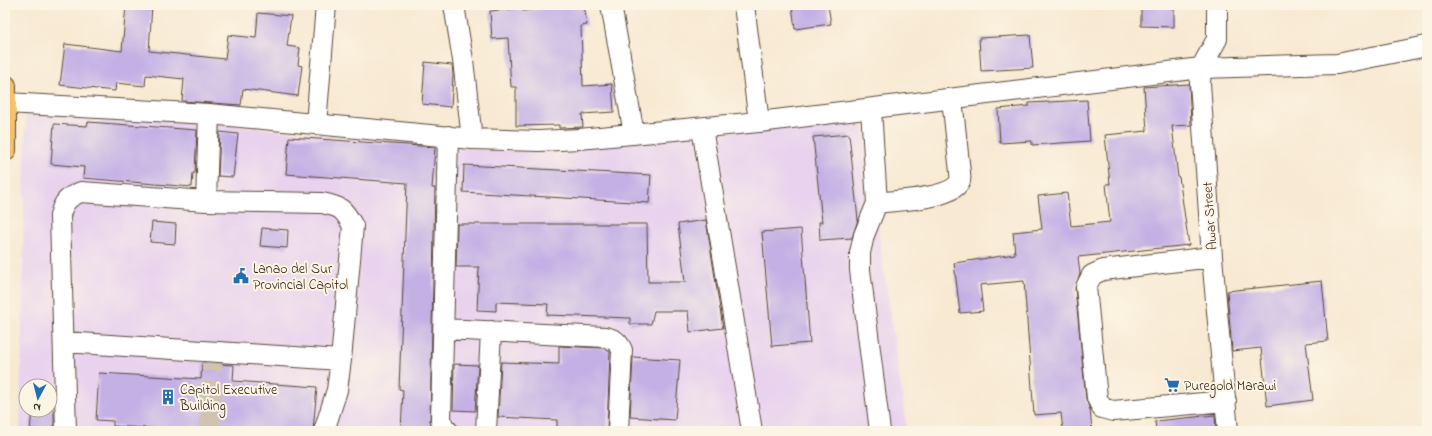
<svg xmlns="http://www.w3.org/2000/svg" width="1432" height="436" font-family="'Indie Flower',sans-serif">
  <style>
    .built { fill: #e8d2ee; fill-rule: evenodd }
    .building { fill: #c4b0e5 }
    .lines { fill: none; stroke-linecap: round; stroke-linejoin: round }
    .minor-tunnel { stroke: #d2c3af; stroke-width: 20; stroke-dasharray: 20 10; stroke-linecap: butt }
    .minor-casing { stroke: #574739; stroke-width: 22 }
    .major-casing { stroke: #574739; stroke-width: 24 }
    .minor { stroke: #fff; stroke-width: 20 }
    .major { stroke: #f3c26a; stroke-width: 22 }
    .labels { text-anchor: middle; stroke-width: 4; stroke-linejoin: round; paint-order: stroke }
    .street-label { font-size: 14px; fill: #3b2a1e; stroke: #fcf5e5 }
    .poi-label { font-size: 14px; fill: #3b2a1e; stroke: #fcf5e5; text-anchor: start }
  </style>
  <rect width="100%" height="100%" fill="#fcf5e5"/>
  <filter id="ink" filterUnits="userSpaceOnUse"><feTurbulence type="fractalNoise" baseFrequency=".025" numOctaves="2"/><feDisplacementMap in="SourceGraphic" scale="8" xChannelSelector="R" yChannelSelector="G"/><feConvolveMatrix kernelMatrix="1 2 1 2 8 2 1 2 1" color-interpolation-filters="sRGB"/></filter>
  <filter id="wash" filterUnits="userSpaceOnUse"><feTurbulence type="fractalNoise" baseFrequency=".012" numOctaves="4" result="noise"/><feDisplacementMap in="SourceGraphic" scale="16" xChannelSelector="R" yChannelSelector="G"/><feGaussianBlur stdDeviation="0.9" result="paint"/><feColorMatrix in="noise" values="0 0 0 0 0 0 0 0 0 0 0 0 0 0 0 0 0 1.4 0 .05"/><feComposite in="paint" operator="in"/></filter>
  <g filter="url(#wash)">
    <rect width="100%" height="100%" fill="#f8e9d3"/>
    <!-- built -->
    <path class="built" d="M 26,106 L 496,151 L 863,121 L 907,431 L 20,431 ZM 26,386 L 50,386 L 50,410 L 26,410 Z"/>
    <g id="blocks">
      <!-- building -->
      <path class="building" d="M 126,5 L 152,5 L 149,51 L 225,59 L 228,35 L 256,38 L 258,13 L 291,16 L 287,46 L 300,48 L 298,65 L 302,66 L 298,96 L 243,89 L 241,105 L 182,101 L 184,79 L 146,75 L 145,86 L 116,83 L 115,91 L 60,85 L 65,44 L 122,51 Z
        M 565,5 L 584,5 L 587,25 L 581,26 L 583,86 L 612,84 L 614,112 L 582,114 L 583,127 L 559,128 L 559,125 L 516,126 L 516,87 L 511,87 L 508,38 L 492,39 L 490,11 L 523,8 L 523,11 Z
        M 792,5 L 828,5 L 831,24 L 795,29 Z
        M 1141,5 L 1174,5 L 1174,27 L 1141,26 Z
        M 1030,35 L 1033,68 L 981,71 L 979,38 Z
        M 425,62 L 452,65 L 453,75 L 451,107 L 422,104 Z
        M 1189,84 L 1191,125 L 1172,126 L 1178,177 L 1179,177 L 1189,245 L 1078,257 L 1080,274 L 1075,288 L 1086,399 L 1090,410 L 1092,431 L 1063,431 L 1061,413 L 1034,415 L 1024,281 L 980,285 L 983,311 L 960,313 L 954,263 L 1015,254 L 1013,232 L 1042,229 L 1038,196 L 1067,193 L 1071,226 L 1110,222 L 1106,184 L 1110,184 L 1105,135 L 1147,131 L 1144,87 Z
        M 1087,100 L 1090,141 L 1032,145 L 1032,141 L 1000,143 L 998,109 L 1029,106 L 1029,103 Z
        M 88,122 L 197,130 L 195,173 L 193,173 L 192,187 L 83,178 L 84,167 L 51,164 L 54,124 L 87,126 Z
        M 220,132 L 238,134 L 233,177 L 218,176 Z
        M 849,134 L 858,220 L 852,238 L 820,240 L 819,222 L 822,222 L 813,137 Z
        M 289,137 L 435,147 L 432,188 L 435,188 L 430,420 L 433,431 L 401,431 L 403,390 L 399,389 L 407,183 L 286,174 Z
        M 464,165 L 651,175 L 649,203 L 463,192 Z
        M 706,220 L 723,328 L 690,332 L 688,311 L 654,311 L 651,324 L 630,324 L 630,318 L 547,315 L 548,304 L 496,302 L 496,311 L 477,310 L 479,267 L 456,267 L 457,224 L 647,224 L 648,282 L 685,282 L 678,224 Z
        M 152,222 L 176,224 L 175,244 L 150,242 Z
        M 262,228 L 288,230 L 287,248 L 260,246 Z
        M 801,229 L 810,343 L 772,346 L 762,232 Z
        M 1322,281 L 1328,341 L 1306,343 L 1313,400 L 1267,406 L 1261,348 L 1232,351 L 1227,291 Z
        M 559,346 L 603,348 L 610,352 L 607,431 L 557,431 L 557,420 L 498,417 L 501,362 L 559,364 Z
        M 633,357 L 680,360 L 675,420 L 630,417 Z
        M 202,363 L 234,365 L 233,381 L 317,387 L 313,431 L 198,431 L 113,426 L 113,421 L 96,420 L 99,373 L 201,379 Z
        M 454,364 L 478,365 L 475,411 L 453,410 Z
        M 32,410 L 54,410 L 54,431 L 30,431 Z
        M 1215,415 L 1216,431 L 1156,431 L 1155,421 Z"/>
    </g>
  </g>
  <g filter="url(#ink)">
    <use href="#blocks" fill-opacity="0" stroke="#574739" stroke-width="1"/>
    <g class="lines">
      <!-- minor-tunnel -->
      <path class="minor-tunnel" d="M 210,431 L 212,363"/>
      <defs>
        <path id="minor" d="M 454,5 L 463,60 L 472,139
          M 611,5 L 634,134
          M 744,5 L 759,122
          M 1217,5 L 1217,39 L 1201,68 L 1200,83 L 1212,257 L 1228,431
          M 6,103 L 209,114 L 472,139 L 539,141 L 579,139 L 759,122 L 1201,68 L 1337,64 L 1427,46
          M 871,109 L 877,203 L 864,235 L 860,253 L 860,270 L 880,431
          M 316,124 L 326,5
          M 702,128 L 752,431
          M 448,136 L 441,420 L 445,430 L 448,431
          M 206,201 L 209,114
          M 877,203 C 896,200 951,200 960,181 C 961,179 960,174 960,172 L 952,99
          M 1212,257 L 1103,270 L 1092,275 L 1086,287 L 1097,398 L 1102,408 L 1113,411 L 1226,401
          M 444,329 L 605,337 C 614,339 618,341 622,350 L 618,431
          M 64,342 L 341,360
          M 66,431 L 60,216 C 63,202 68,197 81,192 L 206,201 L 322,203 C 341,207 343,208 353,226 L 341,360 L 337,390 L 324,431
          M 486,431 L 491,331"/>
        <path id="major" d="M 5,86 L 5,150"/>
      </defs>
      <!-- minor casing -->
      <use href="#minor" class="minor-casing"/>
      <!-- major casing -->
      <use href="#major" class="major-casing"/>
      <!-- minor -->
      <use href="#minor" class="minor"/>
      <!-- major -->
      <use href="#major" class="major"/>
    </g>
  </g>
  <!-- icons -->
  <defs>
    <symbol id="civic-bare" viewBox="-9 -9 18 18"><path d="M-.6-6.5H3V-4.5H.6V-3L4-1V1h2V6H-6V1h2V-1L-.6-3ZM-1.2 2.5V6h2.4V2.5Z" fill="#1f6fb2" stroke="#fcf5e5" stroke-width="2.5" paint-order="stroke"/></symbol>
    <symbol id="supermarket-bare" viewBox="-9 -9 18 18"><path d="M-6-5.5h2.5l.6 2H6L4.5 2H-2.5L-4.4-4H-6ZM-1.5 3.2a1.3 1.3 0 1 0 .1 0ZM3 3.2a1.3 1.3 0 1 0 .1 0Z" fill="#1f6fb2" stroke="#fcf5e5" stroke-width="2.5" paint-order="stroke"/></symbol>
    <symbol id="building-bare" viewBox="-9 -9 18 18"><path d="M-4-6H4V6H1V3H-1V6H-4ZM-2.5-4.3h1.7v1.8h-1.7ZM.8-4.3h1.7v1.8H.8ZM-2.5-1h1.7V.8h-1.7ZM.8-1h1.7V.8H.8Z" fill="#1f6fb2" stroke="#fcf5e5" stroke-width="2.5" paint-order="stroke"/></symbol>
  </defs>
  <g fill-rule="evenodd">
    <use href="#civic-bare" x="230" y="265" width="22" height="22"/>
    <use href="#supermarket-bare" x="1161" y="374" width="22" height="22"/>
    <use href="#building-bare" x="157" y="386" width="22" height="22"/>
  </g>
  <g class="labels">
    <!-- street labels -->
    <g class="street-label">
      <text transform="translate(1209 216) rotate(-94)" y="5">Awar Street</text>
    </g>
    <!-- poi labels -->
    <g class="poi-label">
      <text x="253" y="273">Lanao del Sur<tspan x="253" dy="16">Provincial Capitol</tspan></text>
      <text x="1184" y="390">Puregold Marawi</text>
      <text x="180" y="394">Capitol Executive<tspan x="180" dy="16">Building</tspan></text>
    </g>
  </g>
  <!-- margin -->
  <rect width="1432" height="436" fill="none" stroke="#fcf5e5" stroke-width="20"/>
  <!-- north arrow -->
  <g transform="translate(38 398) rotate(187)"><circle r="19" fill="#fcf5e5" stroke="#afa495"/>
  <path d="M0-3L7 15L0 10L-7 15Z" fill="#1f6fb2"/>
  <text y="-6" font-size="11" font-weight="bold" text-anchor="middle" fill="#3b2a1e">N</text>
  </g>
</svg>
